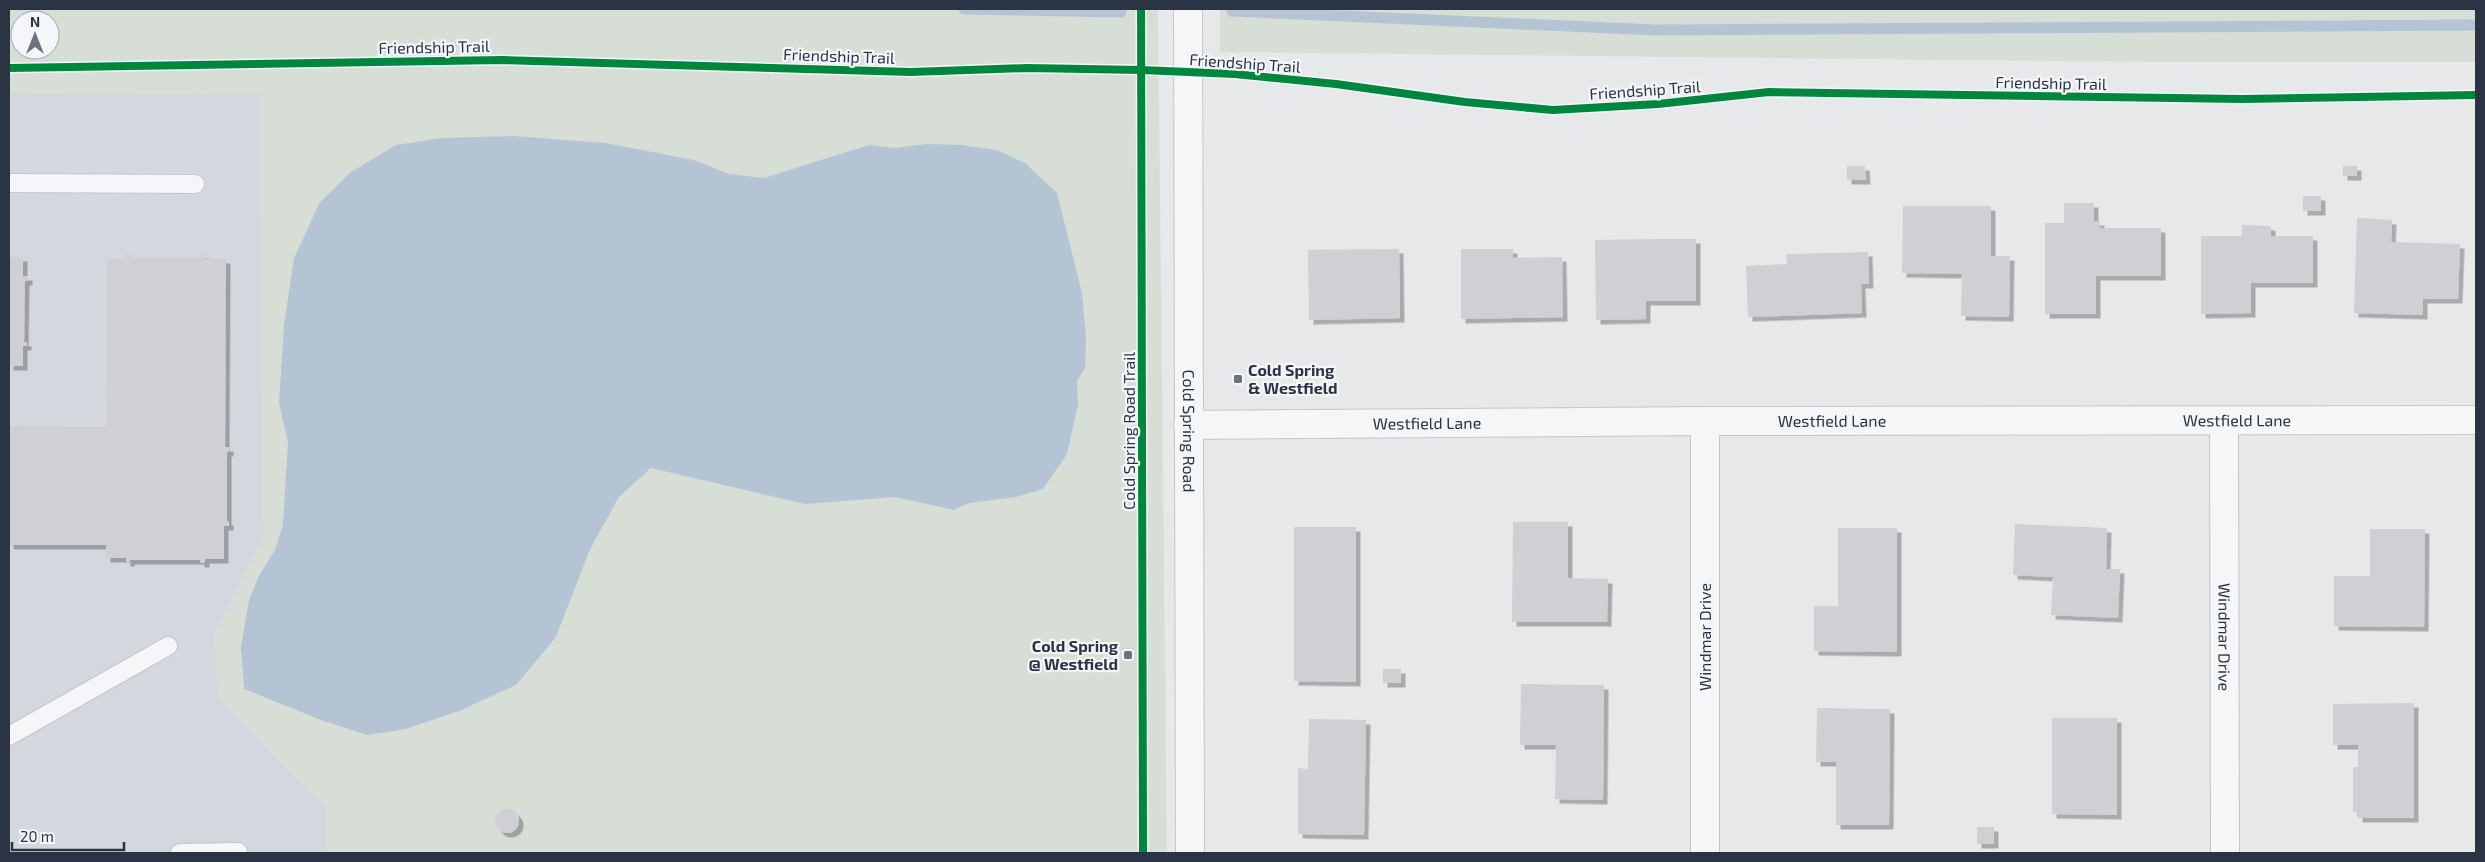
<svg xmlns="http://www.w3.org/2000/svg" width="2485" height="862" font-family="'Exo 2',sans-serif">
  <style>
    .built { fill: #d4d7dd }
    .green { fill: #d6ded6; fill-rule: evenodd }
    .water { fill: #b4c4d5 }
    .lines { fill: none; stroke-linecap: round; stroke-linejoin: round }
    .stream { stroke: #b4c4d5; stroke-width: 11 }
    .building { fill: #ced0d3; filter: url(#shadow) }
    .service-casing { stroke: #c4c6c8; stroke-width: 20 }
    .minor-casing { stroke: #c4c6c8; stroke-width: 30 }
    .tertiary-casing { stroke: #c4c6c8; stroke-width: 30 }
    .service { stroke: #f5f6f7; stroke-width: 18 }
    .minor { stroke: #f5f6f7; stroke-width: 28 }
    .tertiary { stroke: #f5f6f7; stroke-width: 28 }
    .cycleway-casing { stroke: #f4f6f9; stroke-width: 11 }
    .cycleway { stroke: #00873e; stroke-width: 8 }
    .poi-dot { fill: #6c737f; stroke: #f4f6f9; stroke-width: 2 }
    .labels { text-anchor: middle; stroke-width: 4.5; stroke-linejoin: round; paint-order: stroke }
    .street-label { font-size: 16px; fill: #2b3445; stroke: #f4f6f9 }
    .poi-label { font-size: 16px; font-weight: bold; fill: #2b3445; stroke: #f4f6f9; text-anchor: start }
  </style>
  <defs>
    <filter id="shadow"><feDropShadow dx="4.5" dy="4.5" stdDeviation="0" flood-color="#0004"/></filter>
  </defs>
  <rect width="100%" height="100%" fill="#e6e8ea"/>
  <!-- built -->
  <path class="built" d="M 9,93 L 260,94 L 263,538 L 214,636 L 219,698 L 326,807 L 326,853 L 9,853 Z"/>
  <!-- green -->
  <path class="green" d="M 9,9 L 1158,9 L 1167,853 L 326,853 L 326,807 L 219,698 L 214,636 L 263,538 L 260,94 L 9,93 ZM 20,20 L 50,20 L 50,50 L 20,50 Z
    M 1220,9 L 2476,9 L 2476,62 L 2161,62 L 1220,52 Z"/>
  <!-- water -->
  <path class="water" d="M 514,136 L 605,143 L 694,160 L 729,174 L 764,178 L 869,145 L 895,148 L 927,144 L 962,145 L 996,150 L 1025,163 L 1057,193 L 1082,293 L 1086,336 L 1085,368 L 1077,381 L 1078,405 L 1067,454 L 1043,489 L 1016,497 L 969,503 L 954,510 L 895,497 L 805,504 L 651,468 L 619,497 L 590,549 L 556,637 L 516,685 L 459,711 L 406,729 L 367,735 L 321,720 L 244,689 L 241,648 L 249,600 L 260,574 L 275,550 L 283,525 L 288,442 L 279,403 L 284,325 L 294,258 L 320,202 L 351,172 L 396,145 L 442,138 Z"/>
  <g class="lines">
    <!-- stream -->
    <path class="stream" d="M 964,9 L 1121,12
      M 1232,11 L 1655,30 L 2476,25"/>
  </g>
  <!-- building -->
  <path class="building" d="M 1847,166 L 1865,166 L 1866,180 L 1847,180 Z
    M 2343,166 L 2357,166 L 2357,176 L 2343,176 Z
    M 2303,196 L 2321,196 L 2321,211 L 2303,211 Z
    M 2064,203 L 2094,203 L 2094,221 L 2100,221 L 2100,228 L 2161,228 L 2161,276 L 2096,276 L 2096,314 L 2045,314 L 2045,223 L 2064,223 Z
    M 1903,206 L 1991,206 L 1991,256 L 2010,256 L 2009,317 L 1961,316 L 1962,274 L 1902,273 Z
    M 2357,218 L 2392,220 L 2391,242 L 2460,244 L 2458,299 L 2423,299 L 2423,315 L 2354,313 Z
    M 2242,225 L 2271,226 L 2271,236 L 2313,236 L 2313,283 L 2251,283 L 2251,313 L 2201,314 L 2201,236 L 2242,236 Z
    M 1659,239 L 1696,239 L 1696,301 L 1646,301 L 1646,319 L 1596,320 L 1595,240 Z
    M 1399,249 L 1400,318 L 1309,320 L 1308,250 Z
    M 1461,249 L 1513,249 L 1513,258 L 1562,257 L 1563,317 L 1461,319 Z
    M 1868,252 L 1869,284 L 1861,284 L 1862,313 L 1748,317 L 1746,266 L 1787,264 L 1786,254 Z
    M 127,254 L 131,254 L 131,257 L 201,257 L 201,254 L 205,254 L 205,259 L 226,259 L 225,447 L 229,447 L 229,452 L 227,452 L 227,521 L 229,521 L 229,526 L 224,526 L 224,559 L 205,559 L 205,563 L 200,563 L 200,560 L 130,560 L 130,562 L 126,562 L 126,558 L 106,558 L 106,545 L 9,545 L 9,426 L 106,427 L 107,259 L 127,259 Z
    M 9,257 L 23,257 L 23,276 L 28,276 L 28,281 L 25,281 L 24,342 L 27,342 L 27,346 L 23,346 L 23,366 L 9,366 Z
    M 1513,522 L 1568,522 L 1568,578 L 1608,579 L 1607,622 L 1512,622 Z
    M 2015,524 L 2107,528 L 2106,569 L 2120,569 L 2118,618 L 2051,615 L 2053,577 L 2013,575 Z
    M 1294,527 L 1356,527 L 1356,682 L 1294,681 Z
    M 1838,528 L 1897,528 L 1897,652 L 1814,651 L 1814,606 L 1838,606 Z
    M 2370,529 L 2425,529 L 2424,627 L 2334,626 L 2334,576 L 2370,576 Z
    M 1383,669 L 1401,669 L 1401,683 L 1383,683 Z
    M 1521,684 L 1604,685 L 1603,800 L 1555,799 L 1556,745 L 1520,745 Z
    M 2414,703 L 2414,818 L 2358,818 L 2358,812 L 2353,812 L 2353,767 L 2358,767 L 2358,745 L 2333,745 L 2333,704 Z
    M 1817,708 L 1890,709 L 1889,825 L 1836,825 L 1836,762 L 1816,762 Z
    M 2052,718 L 2117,718 L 2117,815 L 2052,814 Z
    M 1309,719 L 1366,720 L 1364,835 L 1298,834 L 1298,768 L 1308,769 Z
    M495 821a12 12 0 1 1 24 0a12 12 0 1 1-24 0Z
    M 1977,827 L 1994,827 L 1994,844 L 1977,844 Z"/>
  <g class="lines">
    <defs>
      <path id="service" d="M 9,183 L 195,184
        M 9,736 L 168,646
        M 180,853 L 238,852"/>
      <g id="minor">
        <path d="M 1705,421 L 1705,853"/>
        <path id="s1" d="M 2224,421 L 2225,853"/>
        <path id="s2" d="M 1188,425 L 1705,421 L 2476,420"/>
      </g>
      <g id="tertiary">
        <path id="s3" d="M 1188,9 L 1190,853"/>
      </g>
    </defs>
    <!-- service casing -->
    <use href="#service" class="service-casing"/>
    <!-- minor casing -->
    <use href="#minor" class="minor-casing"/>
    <!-- tertiary casing -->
    <use href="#tertiary" class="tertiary-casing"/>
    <!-- service -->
    <use href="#service" class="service"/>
    <!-- minor -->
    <use href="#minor" class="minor"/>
    <!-- tertiary -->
    <use href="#tertiary" class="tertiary"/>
    <defs>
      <path id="cycleway" d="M 1141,9 L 1143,853
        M 9,68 L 502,60 L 911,72 L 1027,68 L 1141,70 L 1235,74 L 1336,84 L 1465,102 L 1553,110 L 1658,104 L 1769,92 L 2242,99 L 2476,95"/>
    </defs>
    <!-- cycleway casing -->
    <use href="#cycleway" class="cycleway-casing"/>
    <!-- cycleway -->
    <use href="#cycleway" class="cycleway"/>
  </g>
  <!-- markers -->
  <g class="poi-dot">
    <rect x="1233" y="374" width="10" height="10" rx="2.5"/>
    <rect x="1123" y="650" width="10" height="10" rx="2.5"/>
  </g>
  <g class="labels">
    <!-- street labels -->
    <g class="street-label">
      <text transform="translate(434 47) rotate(-1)" y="6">Friendship Trail</text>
      <text transform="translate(839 56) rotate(2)" y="6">Friendship Trail</text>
      <text transform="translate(1245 63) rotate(4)" y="6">Friendship Trail</text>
      <text transform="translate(2051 83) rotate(1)" y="6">Friendship Trail</text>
      <text transform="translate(1645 90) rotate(-4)" y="6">Friendship Trail</text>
      <text dy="6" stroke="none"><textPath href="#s2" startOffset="644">Westfield Lane</textPath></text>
      <text dy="6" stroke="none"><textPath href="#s2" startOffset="1049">Westfield Lane</textPath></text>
      <text dy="6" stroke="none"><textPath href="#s2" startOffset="239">Westfield Lane</textPath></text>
      <text transform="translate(1129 431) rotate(-90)" y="6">Cold Spring Road Trail</text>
      <text dy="6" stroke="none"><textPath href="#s3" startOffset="422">Cold Spring Road</textPath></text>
      <text transform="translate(1705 637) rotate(-90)" y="6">Windmar Drive</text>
      <text dy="6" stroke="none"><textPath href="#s1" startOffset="216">Windmar Drive</textPath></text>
    </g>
    <!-- poi labels -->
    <g class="poi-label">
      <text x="1248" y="376">Cold Spring<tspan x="1248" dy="18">&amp; Westfield</tspan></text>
      <text x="1118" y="652" text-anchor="end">Cold Spring<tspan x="1118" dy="18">@ Westfield</tspan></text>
    </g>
  </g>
  <!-- border -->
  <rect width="2485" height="862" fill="none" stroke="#2b3445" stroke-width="20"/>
  <!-- north arrow -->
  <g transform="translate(35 35)"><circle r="24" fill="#f4f6f9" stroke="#a4a8b1"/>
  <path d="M0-4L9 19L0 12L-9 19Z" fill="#6c737f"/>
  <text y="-8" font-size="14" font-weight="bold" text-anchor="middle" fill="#2b3445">N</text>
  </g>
  <!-- scale -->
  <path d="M12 842v8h112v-8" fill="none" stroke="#2b3445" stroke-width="2.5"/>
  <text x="20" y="842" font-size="15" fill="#2b3445" stroke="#f4f6f9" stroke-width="4" paint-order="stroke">20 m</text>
</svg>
